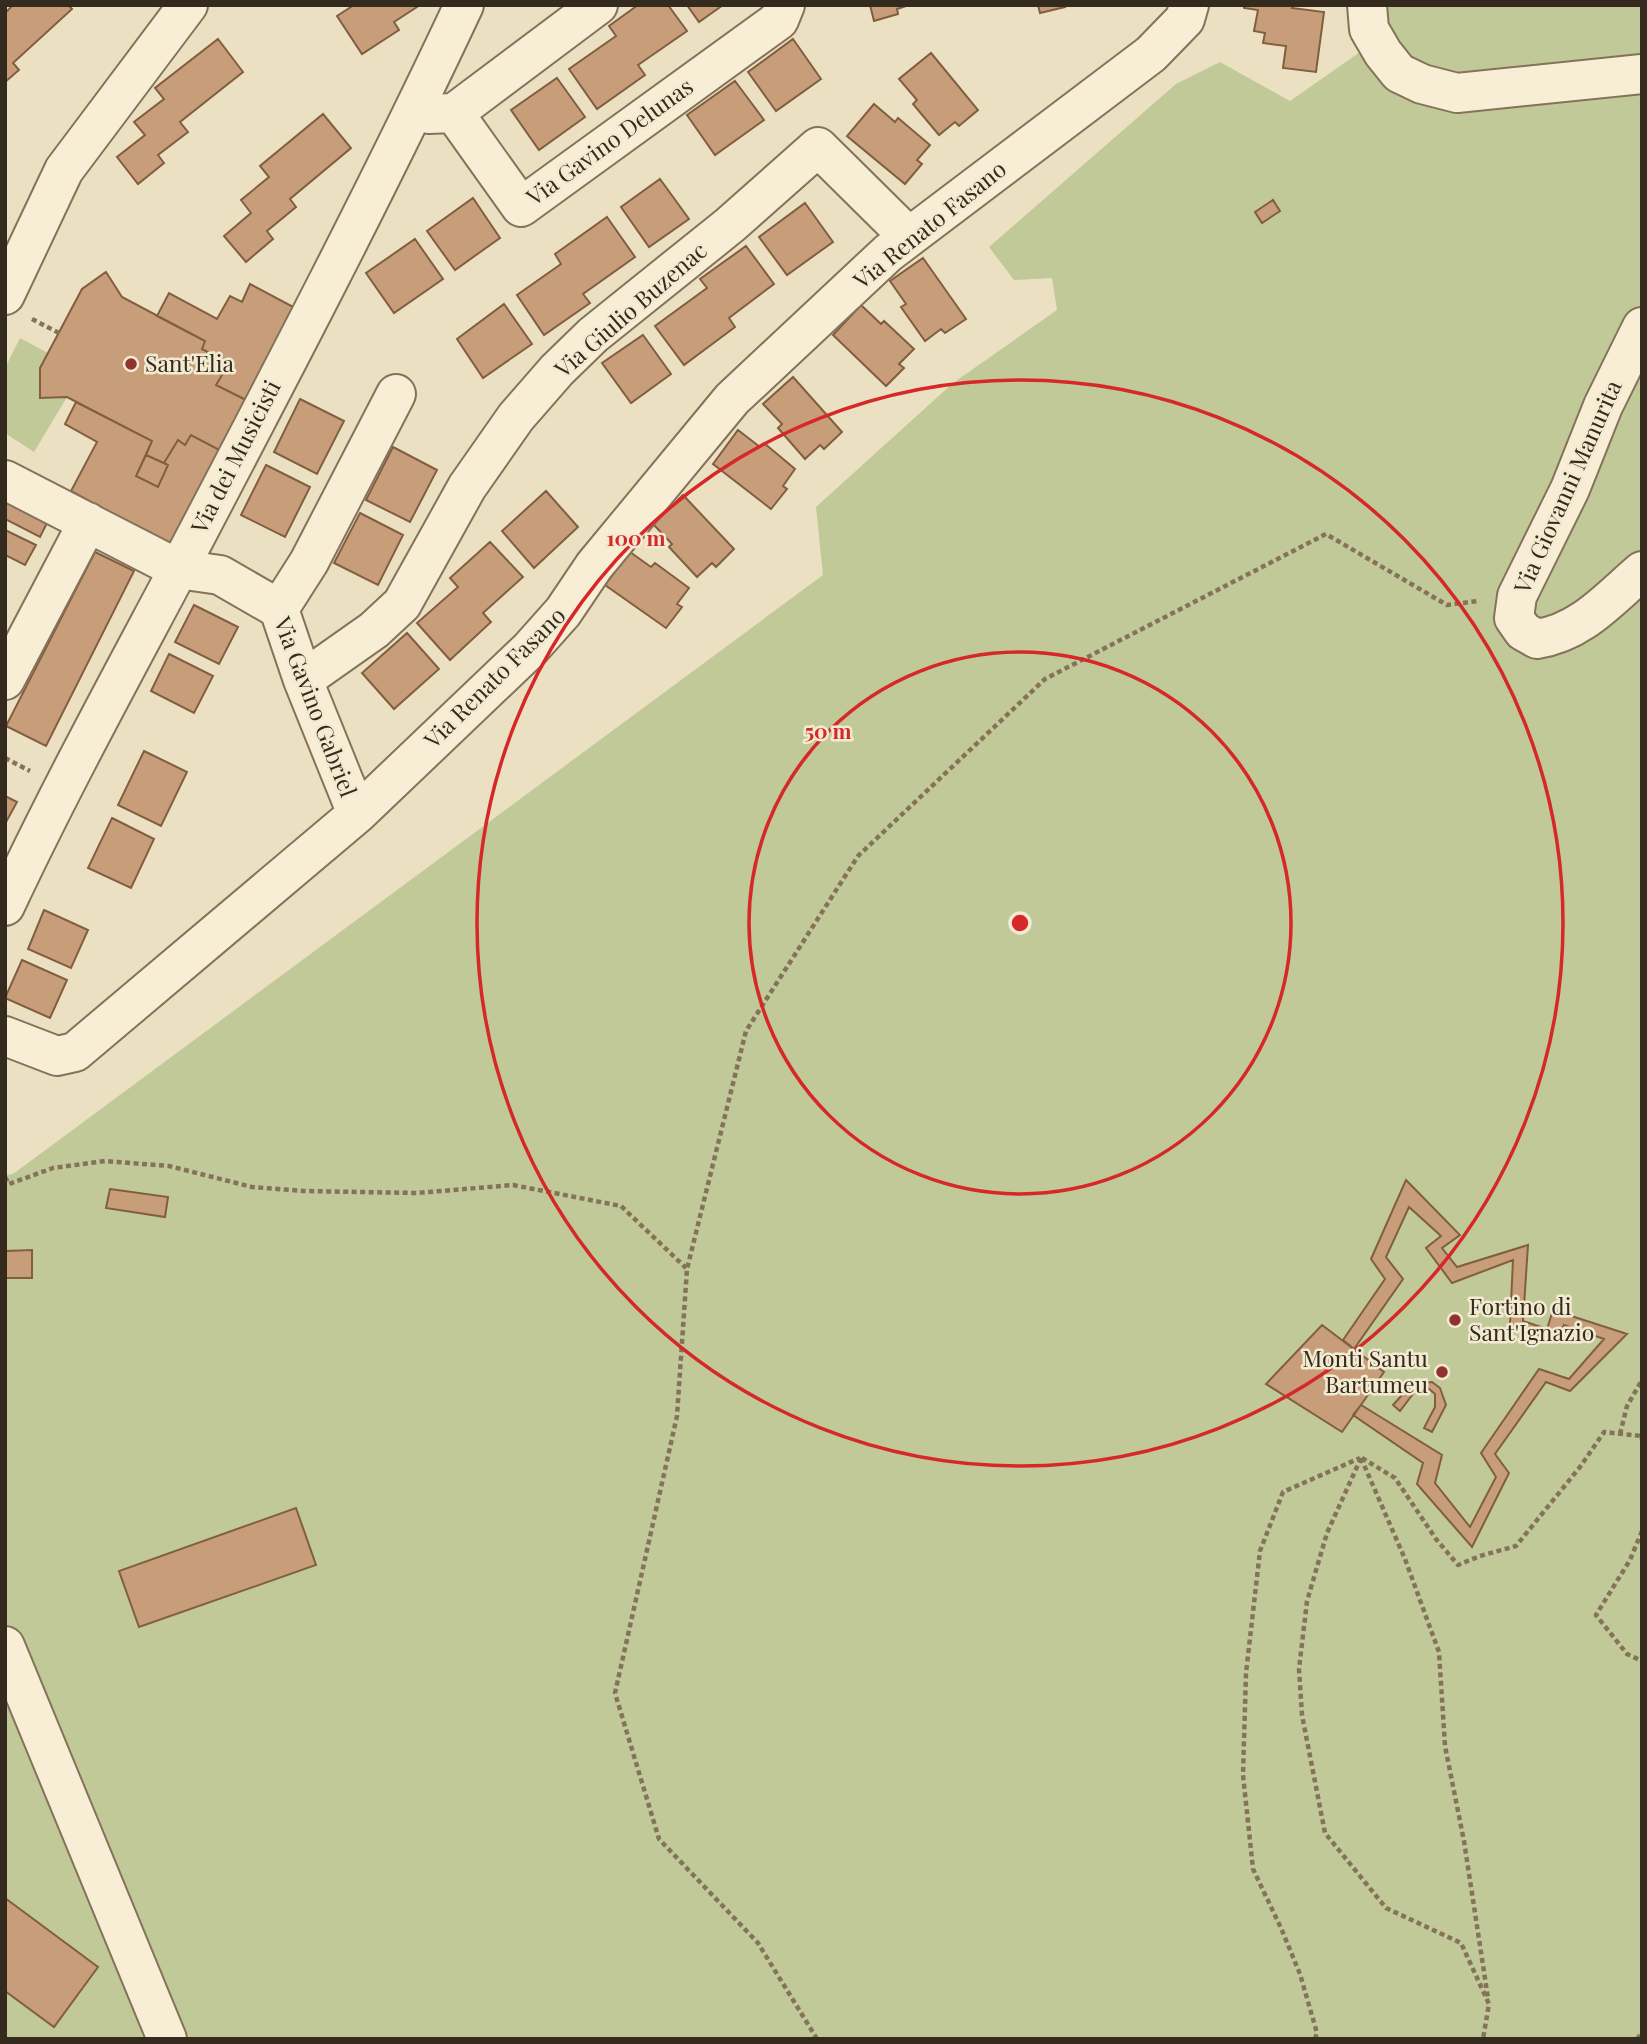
<svg xmlns="http://www.w3.org/2000/svg" width="1647" height="2044" font-family="'Playfair Display',serif">
  <style>
    .green { fill: #c0c997 }
    .building { fill: #c89e7a; stroke: #825e41; stroke-width: 2 }
    .lines { fill: none; stroke-linecap: round; stroke-linejoin: round }
    .minor-casing { stroke: #84735a; stroke-width: 42 }
    .path { stroke: #84735a; stroke-width: 4.5; stroke-dasharray: 5 3.5; stroke-linecap: butt }
    .minor { stroke: #f7eed5; stroke-width: 38 }
    .ring { fill: none; stroke: #d62828; stroke-width: 3.5 }
    .poi-dot { fill: #90322d; stroke: #f3ebd1; stroke-width: 2.5 }
    .labels { text-anchor: middle; stroke-width: 5; stroke-linejoin: round; paint-order: stroke }
    .street-label { font-size: 23px; fill: #352a1e; stroke: #f3ebd1 }
    .poi-label { font-size: 23px; fill: #352a1e; stroke: #f3ebd1; text-anchor: start }
    .centre { fill: #d62828; stroke: #f3ebd1; stroke-width: 3.5 }
    .ring-label { font-size: 21px; text-anchor: middle; font-weight: bold; fill: #d62828; stroke: #f3ebd1; stroke-width: 5; stroke-linejoin: round; paint-order: stroke }
  </style>
  <rect width="100%" height="100%" fill="#ebe1c2"/>
  <!-- green -->
  <path class="green" d="M 1382,5 L 1642,5 L 1642,2039 L 5,2039 L 5,1175 L 13,1174 L 823,575 L 816,507 L 953,383 L 1057,310 L 1052,278 L 1014,280 L 989,247 L 1176,84 L 1220,62 L 1290,101 L 1390,31 Z
    M 20,338 L 48,353 L 40,398 L 67,397 L 34,452 L 8,435 L 5,429 L 5,368 Z"/>
  <!-- building -->
  <path class="building" d="M 13,5 L 68,5 L 72,9 L 13,63 L 19,70 L 5,82 L 5,13 Z
    M 354,5 L 420,5 L 394,22 L 399,30 L 362,54 L 337,16 Z
    M 638,5 L 668,5 L 687,31 L 638,65 L 645,75 L 597,109 L 569,69 L 616,36 L 609,26 Z
    M 687,5 L 723,5 L 699,22 Z
    M 870,5 L 909,5 L 897,9 L 898,14 L 874,21 Z
    M 1038,5 L 1064,5 L 1065,7 L 1040,13 Z
    M 1244,5 L 1293,5 L 1292,8 L 1324,12 L 1316,72 L 1283,68 L 1286,46 L 1263,43 L 1265,33 L 1254,31 L 1258,10 L 1244,8 Z
    M 218,39 L 243,72 L 180,122 L 188,132 L 158,155 L 164,163 L 138,184 L 117,157 L 145,135 L 134,122 L 164,99 L 155,88 Z
    M 793,39 L 821,79 L 776,111 L 748,72 Z
    M 931,53 L 978,110 L 959,126 L 955,122 L 939,135 L 913,104 L 917,100 L 899,79 Z
    M 557,78 L 585,117 L 539,150 L 511,110 Z
    M 735,81 L 764,120 L 715,155 L 687,115 Z
    M 874,104 L 895,122 L 898,118 L 930,145 L 917,160 L 922,164 L 905,184 L 847,136 Z
    M 323,114 L 351,148 L 290,199 L 296,207 L 267,231 L 273,239 L 246,262 L 224,236 L 251,213 L 241,200 L 269,177 L 260,166 Z
    M 660,179 L 689,219 L 649,247 L 621,207 Z
    M 473,198 L 500,238 L 455,270 L 427,231 Z
    M 1273,200 L 1280,211 L 1262,223 L 1255,212 Z
    M 805,203 L 833,242 L 787,275 L 759,237 Z
    M 607,217 L 635,257 L 583,294 L 590,303 L 544,335 L 517,295 L 561,264 L 555,254 Z
    M 415,239 L 443,279 L 394,313 L 366,273 Z
    M 746,246 L 774,284 L 729,318 L 735,327 L 684,365 L 655,326 L 707,288 L 700,279 Z
    M 923,258 L 966,319 L 945,333 L 941,329 L 925,341 L 901,307 L 906,304 L 890,281 Z
    M 106,272 L 122,297 L 205,341 L 202,349 L 221,359 L 216,371 L 222,375 L 216,385 L 250,402 L 225,453 L 191,435 L 185,445 L 178,440 L 164,463 L 146,455 L 152,441 L 67,397 L 40,398 L 40,368 L 82,289 Z
    M 250,284 L 297,309 L 250,402 L 216,385 L 222,375 L 216,371 L 221,359 L 202,349 L 205,341 L 157,316 L 169,293 L 217,319 L 230,296 L 242,302 Z
    M 504,304 L 532,344 L 483,378 L 457,339 Z
    M 861,305 L 881,324 L 884,321 L 914,349 L 899,364 L 904,368 L 886,386 L 833,335 Z
    M 643,335 L 671,374 L 631,403 L 602,363 Z
    M 793,377 L 842,432 L 824,449 L 820,445 L 805,459 L 778,428 L 782,424 L 763,404 Z
    M 300,399 L 344,421 L 317,474 L 274,452 Z
    M 76,402 L 152,441 L 136,476 L 158,487 L 168,465 L 164,463 L 178,440 L 185,445 L 191,435 L 225,453 L 169,545 L 71,491 L 97,442 L 65,424 Z
    M 738,430 L 760,447 L 764,443 L 795,469 L 783,486 L 787,489 L 771,509 L 713,464 Z
    M 393,447 L 437,470 L 410,522 L 366,500 Z
    M 146,455 L 168,465 L 158,487 L 136,476 Z
    M 266,465 L 310,487 L 285,537 L 241,515 Z
    M 546,491 L 578,527 L 534,568 L 502,531 Z
    M 5,492 L 51,515 L 40,537 L 5,519 Z
    M 683,495 L 734,549 L 716,567 L 712,563 L 697,577 L 669,547 L 672,544 L 653,524 Z
    M 360,513 L 403,535 L 378,585 L 334,563 Z
    M 5,530 L 36,545 L 25,565 L 5,555 Z
    M 490,542 L 523,577 L 483,613 L 491,622 L 450,660 L 417,623 L 458,587 L 450,578 Z
    M 95,552 L 134,571 L 46,746 L 6,726 Z
    M 630,552 L 651,567 L 655,563 L 689,588 L 677,604 L 682,607 L 666,628 L 605,585 Z
    M 194,605 L 238,627 L 219,664 L 175,642 Z
    M 407,633 L 439,669 L 394,709 L 362,673 Z
    M 169,654 L 213,676 L 194,713 L 151,691 Z
    M 144,751 L 187,772 L 161,826 L 118,805 Z
    M 5,796 L 17,802 L 5,824 Z
    M 112,818 L 154,839 L 131,888 L 88,868 Z
    M 44,910 L 88,930 L 71,968 L 28,949 Z
    M 22,960 L 67,980 L 50,1018 L 5,998 Z
    M 1406,1180 L 1460,1235 L 1442,1248 L 1457,1267 L 1528,1245 L 1523,1321 L 1547,1329 L 1553,1310 L 1627,1334 L 1570,1391 L 1546,1382 L 1495,1454 L 1509,1473 L 1472,1547 L 1417,1484 L 1423,1463 L 1353,1415 L 1361,1405 L 1442,1455 L 1435,1483 L 1470,1527 L 1496,1477 L 1481,1453 L 1539,1369 L 1569,1379 L 1604,1339 L 1564,1325 L 1556,1342 L 1510,1324 L 1513,1260 L 1452,1283 L 1426,1248 L 1441,1236 L 1409,1207 L 1386,1257 L 1403,1279 L 1354,1349 L 1343,1340 L 1385,1279 L 1371,1259 Z
    M 110,1189 L 168,1197 L 165,1217 L 106,1208 Z
    M 32,1250 L 32,1278 L 6,1278 L 6,1251 Z
    M 1322,1325 L 1384,1372 L 1342,1432 L 1266,1384 Z
    M 1432,1382 L 1440,1388 L 1446,1405 L 1432,1432 L 1424,1428 L 1435,1407 L 1435,1394 L 1429,1389 L 1416,1390 L 1400,1411 L 1393,1405 L 1412,1384 Z
    M 296,1508 L 316,1565 L 139,1627 L 119,1571 Z
    M 5,1898 L 98,1967 L 54,2027 L 5,1991 Z"/>
  <g class="lines">
    <defs>
      <path id="minor" d="M 1367,5 L 1369,29 L 1383,53 L 1399,73 L 1422,84 L 1457,93 L 1642,74
        M 454,113 L 521,207 L 779,20 L 785,5
        M 429,114 L 454,113 L 598,5
        M 5,295 L 64,170 L 188,5
        M 1642,327 L 1603,406 L 1570,489 L 1517,596 L 1514,618 L 1523,631 L 1537,639 C 1582,632 1609,599 1642,571
        M 5,480 L 178,569 L 220,575 L 279,609 L 303,680 L 357,814
        M 279,609 L 309,562 L 396,394
        M 5,680 L 88,522
        M 303,680 L 374,630 L 402,604 L 467,487 L 516,417 L 557,370 L 593,335 L 730,225 L 818,147 L 909,237
        M 5,906 C 58,793 118,683 177,572 C 275,385 374,197 464,5
        M 5,1036 L 57,1056 L 75,1052 L 357,814 L 530,649 L 563,612 L 594,566 L 732,399 L 888,253 L 1151,54 L 1185,19 L 1189,5
        M 5,1646 L 167,2039"/>
    </defs>
    <!-- minor casing -->
    <use href="#minor" class="minor-casing"/>
    <!-- path -->
    <path class="path" d="M 32,319 L 59,333
      M 5,758 L 30,771
      M 5,1177 L 9,1184 L 53,1168 L 105,1161 L 169,1166 L 252,1187 L 304,1191 L 417,1193 L 513,1185 L 621,1206 L 686,1268
      M 1620,1434 L 1627,1406 L 1642,1380
      M 1361,1458 L 1327,1533 L 1307,1601 L 1299,1669 L 1302,1715 L 1325,1833 L 1386,1908 L 1461,1943 L 1489,2004 L 1483,2039
      M 1361,1458 L 1405,1559 L 1439,1652 L 1445,1746 L 1464,1841 L 1488,1998
      M 1362,1458 L 1395,1478 L 1436,1539 L 1458,1565 L 1480,1556 L 1516,1546 L 1580,1467 L 1604,1432 L 1641,1436 L 1642,1440
      M 1642,1531 L 1630,1560 L 1596,1615 L 1627,1654 L 1642,1661
      M 817,2039 L 758,1943 L 659,1839 L 615,1693 L 677,1416 L 687,1269 L 746,1031 L 858,856 L 1045,679 L 1326,534 L 1447,605 L 1478,601
      M 1315,2039 L 1317,2033 L 1300,1974 L 1281,1928 L 1253,1869 L 1243,1775 L 1246,1673 L 1260,1551 L 1283,1492 L 1360,1458
      M 1637,2039 L 1642,2033"/>
    <!-- minor -->
    <use href="#minor" class="minor"/>
  </g>
  <!-- distance rings -->
  <g class="ring">
    <circle cx="1020" cy="923" r="271"/>
    <circle cx="1020" cy="923" r="543"/>
  </g>
  <!-- markers -->
  <g class="poi-dot">
    <circle cx="131" cy="364" r="7"/>
    <circle cx="1455" cy="1320" r="7"/>
    <circle cx="1442" cy="1372" r="7"/>
  </g>
  <g class="labels">
    <!-- street labels -->
    <g class="street-label">
      <text transform="translate(610 142) rotate(-36)" y="8">Via Gavino Delunas</text>
      <text transform="translate(930 225) rotate(-39)" y="8">Via Renato Fasano</text>
      <text transform="translate(631 310) rotate(-41)" y="8">Via Giulio Buzenac</text>
      <text transform="translate(236 457) rotate(-63)" y="8">Via dei Musicisti</text>
      <text transform="translate(1568 487) rotate(-66)" y="8">Via Giovanni Manurita</text>
      <text transform="translate(495 678) rotate(-45)" y="8">Via Renato Fasano</text>
      <text transform="translate(315 707) rotate(69)" y="8">Via Gavino Gabriel</text>
    </g>
    <!-- poi labels -->
    <g class="poi-label">
      <text x="145" y="372">Sant'Elia</text>
      <text x="1469" y="1315">Fortino di<tspan x="1469" dy="26">Sant'Ignazio</tspan></text>
      <text x="1428" y="1367" text-anchor="end">Monti Santu<tspan x="1428" dy="26">Bartumeu</tspan></text>
    </g>
  </g>
  <circle cx="1020" cy="923" r="10" class="centre"/>
  <g class="ring-label">
    <text x="636" y="546">100 m</text>
    <text x="828" y="739">50 m</text>
  </g>
  <!-- border -->
  <rect width="1647" height="2044" fill="none" stroke="#352a1e" stroke-width="14"/>
</svg>
